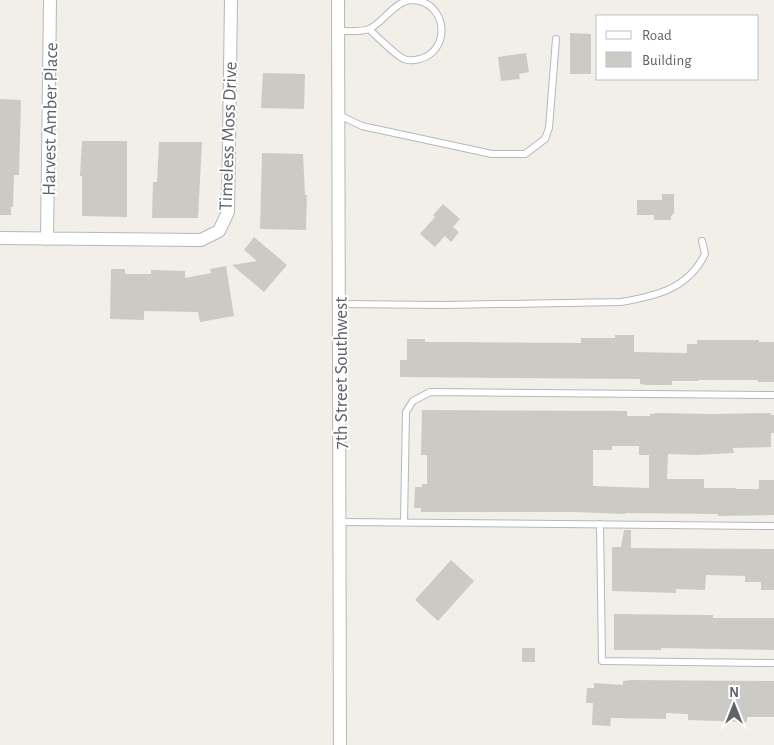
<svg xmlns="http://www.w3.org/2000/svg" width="774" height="745" font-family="'Alegreya Sans',sans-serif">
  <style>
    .building { fill: #cccac5; fill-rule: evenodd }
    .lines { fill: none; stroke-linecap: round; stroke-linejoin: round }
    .service-casing { stroke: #b5b8bc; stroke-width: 8 }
    .minor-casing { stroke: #b5b8bc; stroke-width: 14 }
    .service { stroke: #fff; stroke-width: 6 }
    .minor { stroke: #fff; stroke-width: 12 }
    .labels { text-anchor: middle; stroke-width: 4; stroke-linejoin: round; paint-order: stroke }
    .street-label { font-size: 19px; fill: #5f6368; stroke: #fff }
  </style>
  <rect width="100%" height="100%" fill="#f1efe8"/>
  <!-- building -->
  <path class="building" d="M 570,33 L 591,34 L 591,74 L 570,74 Z
    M 526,53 L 529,72 L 519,74 L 520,79 L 501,81 L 498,57 Z
    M 263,73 L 305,74 L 304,109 L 261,108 Z
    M 0,99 L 20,100 L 21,101 L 19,175 L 14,175 L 13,207 L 11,207 L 11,215 L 0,215 Z
    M 82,141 L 127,141 L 127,217 L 82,216 L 82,176 L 80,176 Z
    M 159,142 L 202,142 L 198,218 L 152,218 L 153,182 L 157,182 Z
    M 262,153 L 303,154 L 305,195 L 307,195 L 306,230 L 260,229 Z
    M 662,194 L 674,194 L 674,213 L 671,216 L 671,220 L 654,220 L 654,215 L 637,215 L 637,200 L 662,200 Z
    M 443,204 L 460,219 L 453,227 L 459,232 L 451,242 L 445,236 L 435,247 L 420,234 L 435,217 L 433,215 Z
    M 254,237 L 287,265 L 264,292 L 232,265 L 257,261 L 244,250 Z
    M 226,266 L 234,316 L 200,322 L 198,312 L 144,311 L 144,320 L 110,319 L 111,269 L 125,269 L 125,274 L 151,274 L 151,270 L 185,271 L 185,278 L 211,273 L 210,269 Z
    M 615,335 L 634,335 L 634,352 L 687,353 L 687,344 L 697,344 L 697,340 L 759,340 L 759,342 L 774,342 L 774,382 L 758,382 L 758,380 L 698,380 L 698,381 L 672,381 L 672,385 L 647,385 L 640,384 L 640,379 L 400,377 L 400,360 L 407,360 L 407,339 L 425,339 L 425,342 L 451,342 L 581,343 L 581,338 L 615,338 Z
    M 422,410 L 627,411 L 627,416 L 650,416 L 650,414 L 659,413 L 712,414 L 771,413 L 771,415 L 774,415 L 774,433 L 771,433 L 771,447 L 733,448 L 734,453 L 696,455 L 668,454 L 667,479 L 704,479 L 704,488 L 736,488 L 736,489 L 759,489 L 759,480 L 774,480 L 774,515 L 718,516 L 718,514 L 625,513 L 625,514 L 575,512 L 421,512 L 421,508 L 414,508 L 415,487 L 422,487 L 422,484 L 427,484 L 427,455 L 421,455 ZM 612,446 L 639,446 L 639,455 L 649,455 L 649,488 L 593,486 L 593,450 L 612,450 Z
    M 624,530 L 631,530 L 631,548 L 774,549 L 774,590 L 761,590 L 761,582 L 745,582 L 745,576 L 706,575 L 705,590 L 676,589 L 676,593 L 612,591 L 612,547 L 621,547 Z
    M 451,560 L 474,581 L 438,621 L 415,600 Z
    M 614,614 L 705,615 L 713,615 L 713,618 L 774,618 L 774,650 L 661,648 L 661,650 L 614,650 Z
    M 522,648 L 535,648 L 535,662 L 522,662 Z
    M 631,680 L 774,681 L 774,717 L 747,717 L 747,722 L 688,720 L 688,714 L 666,713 L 666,719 L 611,718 L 610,726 L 592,725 L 593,703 L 586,703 L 587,688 L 594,688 L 594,683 L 623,685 L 623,681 Z"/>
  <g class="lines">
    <defs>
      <path id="service" d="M 338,31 C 346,31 363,32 369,29 C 383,23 395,0 413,0 C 447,2 452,50 420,59 C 416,60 408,61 404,59 C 397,56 376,36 369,29
        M 339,115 L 362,126 L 492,154 L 525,154 L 545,139 L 549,128 L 556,39
        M 339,304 L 443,305 L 621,302 C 656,296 688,289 705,254 L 702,241
        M 340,522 L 774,526
        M 404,522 L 406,412 L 413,401 L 430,392 L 774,395
        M 600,524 L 602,661 L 774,663"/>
      <path id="minor" d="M 338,0 L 340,745
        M 0,238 L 201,240 L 219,231 L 228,212 L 231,0
        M 47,239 L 50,0"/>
    </defs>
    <!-- service casing -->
    <use href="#service" class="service-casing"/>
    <!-- minor casing -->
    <use href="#minor" class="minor-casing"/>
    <!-- service -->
    <use href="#service" class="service"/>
    <!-- minor -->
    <use href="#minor" class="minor"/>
  </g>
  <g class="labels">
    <!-- street labels -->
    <g class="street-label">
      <text transform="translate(49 119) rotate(-89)" y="7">Harvest Amber Place</text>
      <text transform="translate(227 136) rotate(-88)" y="7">Timeless Moss Drive</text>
      <text transform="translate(340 373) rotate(-90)" y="7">7th Street Southwest</text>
    </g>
  </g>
  <!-- legend -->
  <rect x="596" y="15" width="162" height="65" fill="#ffffff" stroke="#bfc1c3"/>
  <rect x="606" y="31" width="25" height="8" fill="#ffffff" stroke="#bfc1c3"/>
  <text x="642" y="40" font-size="15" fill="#5f6368">Road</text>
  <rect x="606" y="52" width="25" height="15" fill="#cccac5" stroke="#bfc1c3"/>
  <text x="642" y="65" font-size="15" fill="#5f6368">Building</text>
  <!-- north arrow -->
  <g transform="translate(734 705)" stroke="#ffffff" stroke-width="4" paint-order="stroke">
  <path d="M0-4L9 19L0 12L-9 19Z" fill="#5f6368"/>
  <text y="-8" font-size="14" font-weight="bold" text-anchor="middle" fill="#5f6368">N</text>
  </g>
</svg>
